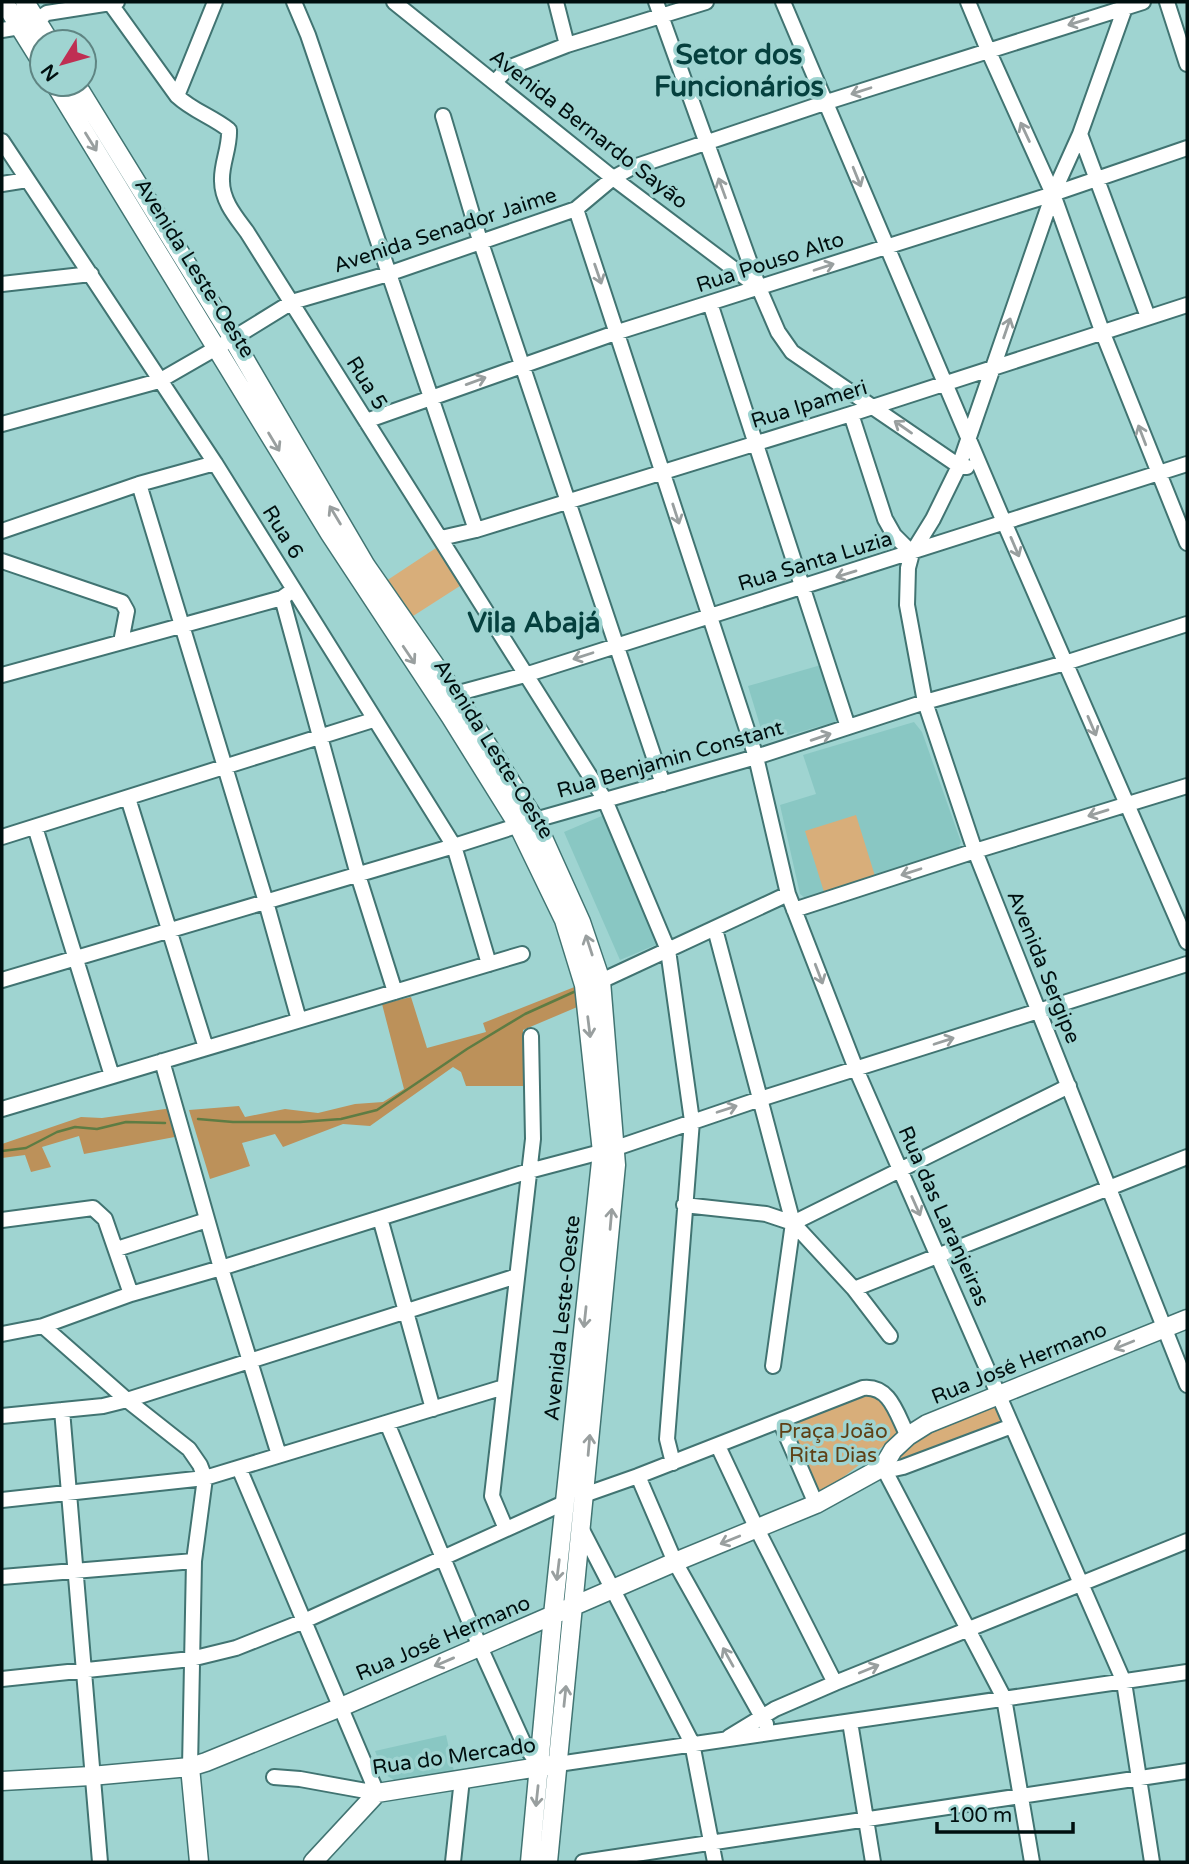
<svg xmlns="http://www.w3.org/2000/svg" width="1189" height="1864" font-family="'Varela Round',sans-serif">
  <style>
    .built { fill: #89c7c3 }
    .green { fill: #d8ae7a }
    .forest { fill: #bc915a }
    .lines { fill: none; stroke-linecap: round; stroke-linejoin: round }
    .stream { stroke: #5e7c43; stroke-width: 2.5 }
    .minor-casing { stroke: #417472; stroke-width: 18 }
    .major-casing { stroke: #417472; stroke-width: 21 }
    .minor { stroke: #fff; stroke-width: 14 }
    .major { stroke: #fff; stroke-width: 18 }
    .oneway { stroke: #999f9f }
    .labels { text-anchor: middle; stroke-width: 7; stroke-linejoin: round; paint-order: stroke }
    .street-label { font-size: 21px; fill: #000f0f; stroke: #9fd4d1 }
    .park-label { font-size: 21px; fill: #5f4116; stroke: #9fd4d1 }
    .district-label { font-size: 28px; font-weight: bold; fill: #05403e; stroke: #9fd4d1 }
  </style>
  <rect width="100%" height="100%" fill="#9fd4d1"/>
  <!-- built -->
  <path class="built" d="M 821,665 L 838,721 L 765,742 L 748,686 Z
    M 914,722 L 922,732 L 961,842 L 957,851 L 809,901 L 800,894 L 780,805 L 816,794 L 803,755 Z
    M 604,815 L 660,943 L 620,960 L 564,832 Z
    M 446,1735 L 454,1771 L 396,1781 L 384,1774 L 375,1751 Z"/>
  <!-- green -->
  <path class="green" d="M 439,546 L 463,584 L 410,618 L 386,581 Z
    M 856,815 L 875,876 L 824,892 L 805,831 Z
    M 871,1392 L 880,1396 L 900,1433 L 819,1496 L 789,1425 Z
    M 999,1402 L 1010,1424 L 891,1467 L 912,1440 Z"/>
  <!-- forest -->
  <path class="forest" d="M 577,986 L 582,1005 L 523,1030 L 523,1086 L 466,1086 L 461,1072 L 453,1067 L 370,1126 L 343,1124 L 283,1147 L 275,1134 L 242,1143 L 250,1166 L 210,1179 L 189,1110 L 239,1106 L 245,1117 L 285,1109 L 318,1113 L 355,1104 L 383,1102 L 404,1089 L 382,1004 L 411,997 L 427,1048 L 486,1032 L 483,1023 Z
    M 172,1108 L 180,1136 L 84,1154 L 79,1136 L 42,1147 L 51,1167 L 31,1172 L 25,1155 L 2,1158 L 2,1144 L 81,1117 L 102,1118 Z"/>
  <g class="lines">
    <!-- stream -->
    <path class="stream" d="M 198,1119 L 233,1122 L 300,1122 L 341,1119 L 377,1110 L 467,1049 L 525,1014 L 576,991
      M 2,1151 L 26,1148 L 57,1132 L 75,1127 L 97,1129 L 126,1122 L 165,1123"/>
    <defs>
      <path id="minor" d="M 294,2 L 308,35 L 476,530
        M 394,2 L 613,178 L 759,288
        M 556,2 L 567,45
        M 656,2 L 759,288 L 778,332 L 792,352 L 959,466 L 967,467
        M 783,2 L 1004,522 L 1187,942
        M 968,2 L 988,50 L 1053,194 L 1102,331 L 1187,543
        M 1127,2 L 1080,134 L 1053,194 L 959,466 L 933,519 L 912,553 L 908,568 L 907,605 L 925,702 L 975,851 L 1187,1385
        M 1167,2 L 1187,64
        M 110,3 L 177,96 C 193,111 213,117 229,130 C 230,148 221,164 222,181 C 222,201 236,217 247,232 L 605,800 L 668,950 L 692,1121 L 667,1439 L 673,1463
        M 37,20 L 47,13 L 117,2
        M 2,30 L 20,27
        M 495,82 L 508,68 L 567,45 L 706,2
        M 177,96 L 215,2
        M 443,116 L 478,234 L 663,784
        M 1080,134 L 1148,317
        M 2,141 L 215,463 L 454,846 L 489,964
        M 2,184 L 27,180
        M 576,209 L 756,757 L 788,894 L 856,1069 L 1124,1682 L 1152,1862
        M 2,284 L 91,274
        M 710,303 L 848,727
        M 851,414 L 885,519 L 894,535 L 912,553
        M 366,421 L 618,332 L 1053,194 L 1187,148
        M 2,424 L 159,381 L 232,339 L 292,302 L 388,274 L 576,209 L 613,178 L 631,168 L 827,102 L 1143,2
        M 139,484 L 266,902 L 299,1020
        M 2,531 L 139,484 L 215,463
        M 441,538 L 476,530 L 851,414 L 1187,305
        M 2,561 L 122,602 L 127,611 L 121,642
        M 282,598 L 358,875 L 395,992
        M 2,675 L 282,598 L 289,593
        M 455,694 L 525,675 L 1187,464
        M 128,798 L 206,1048
        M 35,827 L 112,1076
        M 2,837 L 373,720
        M 794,910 L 975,851 L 1187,786
        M 715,929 L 793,1223 L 854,1289 L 890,1336
        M 2,980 L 454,846 L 535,820 L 756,757 L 925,702 L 1065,663 L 1187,624
        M 601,981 L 788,894
        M 162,1061 L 221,1268 L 279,1455
        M 2,1109 L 522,954
        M 684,1205 L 766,1214 L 793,1223
        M 380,1218 L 433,1409
        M 2,1220 L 93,1208 L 105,1219 L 131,1294
        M 793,1223 L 1069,1086
        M 117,1249 L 207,1220
        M 854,1289 L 1187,1157
        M 43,1326 L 127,1400 L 189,1449 L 200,1465 L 205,1478 L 194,1561 L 190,1767
        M 2,1334 L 43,1326 L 131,1294 L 221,1268 L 529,1171 L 616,1148 L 760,1099 L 1187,964
        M 773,1366 L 793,1223
        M 62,1410 L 100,1862
        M 2,1416 L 103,1406 L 127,1400 L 517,1276
        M 780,1421 L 816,1504
        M 387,1423 L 480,1647 L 524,1744 L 540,1767
        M 718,1446 L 757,1529 L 835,1683
        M 883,1467 L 1004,1698 L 1032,1862
        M 883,1467 L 894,1469 L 903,1467 L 1012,1426
        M 239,1468 L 377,1793
        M 638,1476 L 675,1562 L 766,1724
        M 584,1495 L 638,1476 L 863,1388 C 891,1385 897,1416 908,1436
        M 2,1500 L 205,1478 L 504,1387
        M 581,1528 L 692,1743 L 715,1862
        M 506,1529 L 492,1496 L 533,1139 L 531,1036
        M 2,1577 L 194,1561
        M 2,1679 L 191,1659 L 236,1648 L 304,1621 L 566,1502
        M 850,1722 L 873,1862
        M 729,1737 L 775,1709 L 835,1683 L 1187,1541
        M 558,1764 L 1187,1672
        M 274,1777 L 300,1779 L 377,1793
        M 453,1862 L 462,1779
        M 583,1862 L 1187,1771"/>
      <path id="major" d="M 4,2 L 42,63
        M 25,2 L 50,42
        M 55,84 L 330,534 L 450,716 L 518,825 L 564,920 L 584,985 L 602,1152 L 553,1615 L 530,1862
        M 76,84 L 230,334 L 366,566 L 455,694 L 535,820 L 581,922 L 601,981 L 616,1165 L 548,1862
        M 190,1767 L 199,1862
        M 2,1781 L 91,1776 L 190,1767 L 206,1762 L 341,1707 L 675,1562 L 816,1504 L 883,1467 L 893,1450 L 908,1436 L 927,1424 L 1187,1319
        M 313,1862 L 377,1793 L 551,1765"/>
    </defs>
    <!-- minor casing -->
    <use href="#minor" class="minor-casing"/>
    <!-- major casing -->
    <use href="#major" class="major-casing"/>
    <!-- minor -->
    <use href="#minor" class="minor"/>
    <!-- major -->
    <use href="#major" class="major"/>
  </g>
  <!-- one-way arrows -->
  <defs><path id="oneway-shaft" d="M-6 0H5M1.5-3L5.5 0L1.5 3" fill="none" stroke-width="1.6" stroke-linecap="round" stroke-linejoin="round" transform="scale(1.75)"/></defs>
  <g class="oneway">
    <use href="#oneway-shaft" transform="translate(1078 22) rotate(163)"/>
    <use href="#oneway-shaft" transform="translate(861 91) rotate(162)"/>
    <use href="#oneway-shaft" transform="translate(1025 132) rotate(-115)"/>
    <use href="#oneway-shaft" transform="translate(91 142) rotate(58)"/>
    <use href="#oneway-shaft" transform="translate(857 177) rotate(68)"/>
    <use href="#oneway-shaft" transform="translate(722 188) rotate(-110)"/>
    <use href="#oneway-shaft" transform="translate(824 267) rotate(-18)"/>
    <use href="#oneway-shaft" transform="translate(598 274) rotate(71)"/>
    <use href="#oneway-shaft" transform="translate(1007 328) rotate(-71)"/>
    <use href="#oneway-shaft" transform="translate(476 381) rotate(-20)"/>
    <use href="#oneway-shaft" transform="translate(903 427) rotate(-145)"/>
    <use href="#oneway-shaft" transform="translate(1142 435) rotate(-111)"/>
    <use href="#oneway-shaft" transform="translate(274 442) rotate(59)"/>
    <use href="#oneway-shaft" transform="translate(676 514) rotate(72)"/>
    <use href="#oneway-shaft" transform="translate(335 515) rotate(-121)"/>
    <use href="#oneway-shaft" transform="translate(1015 547) rotate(67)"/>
    <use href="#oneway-shaft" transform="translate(846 574) rotate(163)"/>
    <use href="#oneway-shaft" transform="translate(409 655) rotate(56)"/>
    <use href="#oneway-shaft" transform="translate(583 656) rotate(162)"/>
    <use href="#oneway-shaft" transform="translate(1092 726) rotate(67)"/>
    <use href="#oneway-shaft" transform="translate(821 737) rotate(-19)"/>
    <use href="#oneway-shaft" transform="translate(1098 813) rotate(163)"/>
    <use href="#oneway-shaft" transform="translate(911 872) rotate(162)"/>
    <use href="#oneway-shaft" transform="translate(589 945) rotate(-108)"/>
    <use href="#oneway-shaft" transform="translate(819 974) rotate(69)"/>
    <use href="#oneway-shaft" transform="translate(589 1027) rotate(83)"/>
    <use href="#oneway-shaft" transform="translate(944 1041) rotate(-18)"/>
    <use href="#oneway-shaft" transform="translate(727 1109) rotate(-18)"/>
    <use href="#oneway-shaft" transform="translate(916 1206) rotate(66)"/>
    <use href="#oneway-shaft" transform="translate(611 1219) rotate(-85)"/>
    <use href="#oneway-shaft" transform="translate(585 1317) rotate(96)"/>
    <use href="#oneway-shaft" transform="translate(1124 1345) rotate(158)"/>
    <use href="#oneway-shaft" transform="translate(589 1445) rotate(-85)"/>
    <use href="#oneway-shaft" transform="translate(730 1540) rotate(158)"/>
    <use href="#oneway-shaft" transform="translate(558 1570) rotate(97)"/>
    <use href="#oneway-shaft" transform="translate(728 1657) rotate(-119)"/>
    <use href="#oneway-shaft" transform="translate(444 1662) rotate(157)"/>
    <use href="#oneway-shaft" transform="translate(869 1669) rotate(-22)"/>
    <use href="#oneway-shaft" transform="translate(565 1696) rotate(-84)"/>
    <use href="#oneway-shaft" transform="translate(537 1796) rotate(96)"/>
  </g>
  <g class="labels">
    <!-- street labels -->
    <g class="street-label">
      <text transform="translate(589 129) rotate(38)" y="7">Avenida Bernardo Sayão</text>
      <text transform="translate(445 230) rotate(-18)" y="7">Avenida Senador Jaime</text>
      <text transform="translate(770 262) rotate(-18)" y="7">Rua Pouso Alto</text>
      <text transform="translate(195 268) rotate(58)" y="7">Avenida Leste-Oeste</text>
      <text transform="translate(367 383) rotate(58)" y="7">Rua 5</text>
      <text transform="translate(809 404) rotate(-17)" y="7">Rua Ipameri</text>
      <text transform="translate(283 532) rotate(58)" y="7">Rua 6</text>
      <text transform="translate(815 561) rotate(-17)" y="7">Rua Santa Luzia</text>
      <text transform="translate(494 749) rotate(58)" y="7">Avenida Leste-Oeste</text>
      <text transform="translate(670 759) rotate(-16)" y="7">Rua Benjamin Constant</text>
      <text transform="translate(1044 967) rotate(68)" y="7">Avenida Sergipe</text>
      <text transform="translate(944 1216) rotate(66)" y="7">Rua das Laranjeiras</text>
      <text transform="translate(562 1318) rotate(-84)" y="7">Avenida Leste-Oeste</text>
      <text transform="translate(1019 1363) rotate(-22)" y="7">Rua José Hermano</text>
      <text transform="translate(443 1638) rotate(-23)" y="7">Rua José Hermano</text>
      <text transform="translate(454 1756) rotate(-8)" y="7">Rua do Mercado</text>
    </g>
    <!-- park labels -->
    <g class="park-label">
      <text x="833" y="1438">Praça João<tspan x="833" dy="24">Rita Dias</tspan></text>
    </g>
    <!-- district labels -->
    <g class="district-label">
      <text x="739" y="64">Setor dos<tspan x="739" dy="32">Funcionários</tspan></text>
      <text x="534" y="632">Vila Abajá</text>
    </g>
  </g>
  <!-- border -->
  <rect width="1189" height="1864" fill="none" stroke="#000f0f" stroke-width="7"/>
  <!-- north arrow -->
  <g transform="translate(63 63) rotate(233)"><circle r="33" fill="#9fd4d1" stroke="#5f8583" stroke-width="2"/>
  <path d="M0-5L12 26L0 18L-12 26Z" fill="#bf2f53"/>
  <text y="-10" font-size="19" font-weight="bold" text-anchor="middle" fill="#000f0f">N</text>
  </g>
  <!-- scale -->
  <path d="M937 1822v10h136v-10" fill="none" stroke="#000f0f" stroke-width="3.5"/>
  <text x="948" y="1822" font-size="21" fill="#000f0f" stroke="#9fd4d1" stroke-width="5" paint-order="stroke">100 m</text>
</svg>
